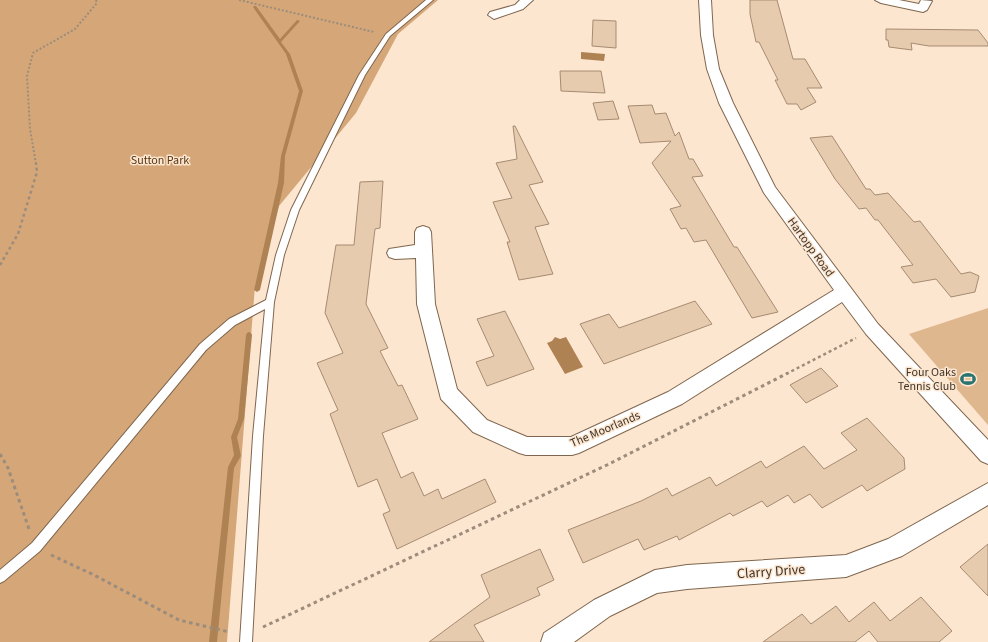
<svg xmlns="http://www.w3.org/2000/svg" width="988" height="642" font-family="'Source Sans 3',sans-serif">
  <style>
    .green { fill: #dfb78e }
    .forest { fill: #d5a778 }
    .water { fill: #af8254 }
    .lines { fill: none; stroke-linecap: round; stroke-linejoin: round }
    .stream { fill: #af8254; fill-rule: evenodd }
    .building { fill: #e7cbaf; stroke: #a58b71 }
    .service-casing { stroke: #7f664e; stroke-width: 2 }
    .minor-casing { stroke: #7f664e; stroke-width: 2 }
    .path-far2 { stroke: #9c8c7b; stroke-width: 2; stroke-dasharray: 2 2; stroke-linecap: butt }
    .path-far1 { stroke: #9c8c7b; stroke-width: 2.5; stroke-dasharray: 3 3; stroke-linecap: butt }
    .path { stroke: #9c8c7b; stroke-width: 3; stroke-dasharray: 3.5 3.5; stroke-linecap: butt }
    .service { fill: #fff; fill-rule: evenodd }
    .minor { fill: #fff; fill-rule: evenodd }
    .labels { text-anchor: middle; stroke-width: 3; stroke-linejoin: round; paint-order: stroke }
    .park-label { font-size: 12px; fill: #573712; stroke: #fde6d0 }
    .street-label { font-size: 12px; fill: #3f3429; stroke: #fde6d0 }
    .poi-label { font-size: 12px; fill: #3f3429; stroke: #fde6d0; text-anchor: end }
    .near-street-label { font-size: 14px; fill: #3f3429; stroke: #fde6d0 }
  </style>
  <rect width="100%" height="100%" fill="#fde6d0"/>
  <!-- green -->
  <path class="green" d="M 988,308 L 988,425 L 909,334 Z"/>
  <!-- forest -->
  <path class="forest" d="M 0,0 L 438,0 L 398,34 L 356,113 L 279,206 L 255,286 L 227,642 L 0,642 Z"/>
  <!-- water -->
  <path class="water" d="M 581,52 L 605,54 L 604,61 L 581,59 Z
    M 555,337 L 560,339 L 566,337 L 583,367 L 565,374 L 547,343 L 552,341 Z"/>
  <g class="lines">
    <!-- stream -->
    <path class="stream" d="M 254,6 L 256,6 L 280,39 L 297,20 L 300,21 L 281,42 L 290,54 L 303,91 L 285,156 L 284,183 L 260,290 L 257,292 L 254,290 L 278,183 L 281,156 L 299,91 L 286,54 L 253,7 Z
      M 249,332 L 251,333 L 252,335 L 244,419 L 237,437 L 241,456 L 234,468 L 217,642 L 209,642 L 228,467 L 234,455 L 231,437 L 238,419 L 246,335 L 247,333 Z"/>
  </g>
  <!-- building -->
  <path class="building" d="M 750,0 L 777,0 L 793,59 L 805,59 L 822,88 L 807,88 L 816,102 L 801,110 L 797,104 L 787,104 L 775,80 L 778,80 L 759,42 L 756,42 L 750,14 Z
    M 593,20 L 616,21 L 616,48 L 592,46 Z
    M 886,29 L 978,30 L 988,43 L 988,46 L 929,46 L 911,43 L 912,50 L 889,47 L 888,40 L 886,40 Z
    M 560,71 L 601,71 L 605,93 L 561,91 Z
    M 613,101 L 619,119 L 598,120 L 593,103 Z
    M 652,105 L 655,114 L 666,113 L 675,136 L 679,132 L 689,159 L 693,159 L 703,176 L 692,177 L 734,247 L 737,247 L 778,312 L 752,318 L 706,240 L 694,242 L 686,228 L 681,229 L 670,209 L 681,206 L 652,163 L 671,141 L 640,143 L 628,106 Z
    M 513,126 L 515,126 L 543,182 L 529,185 L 549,224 L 535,227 L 553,274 L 519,280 L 507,242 L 510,242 L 493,202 L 512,198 L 496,163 L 517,159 Z
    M 832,136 L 866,189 L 870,189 L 875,195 L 888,193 L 914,222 L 920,221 L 961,274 L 970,272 L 979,276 L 975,292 L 951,297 L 936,279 L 913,283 L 901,267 L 913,265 L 878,220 L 875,220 L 866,208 L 859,209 L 835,179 L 810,138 Z
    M 383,181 L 380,228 L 375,229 L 366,304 L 388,348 L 380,351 L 398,386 L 402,385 L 418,419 L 382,433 L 401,478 L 413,472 L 424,496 L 438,489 L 442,499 L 485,479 L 496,502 L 397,549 L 383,514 L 390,511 L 377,479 L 358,487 L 330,414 L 338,410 L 317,363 L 343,353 L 325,313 L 336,245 L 354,245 L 360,182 Z
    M 695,301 L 712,324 L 604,364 L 580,324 L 609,314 L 619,328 Z
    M 505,311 L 534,369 L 487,386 L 476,362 L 494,356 L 477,319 Z
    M 821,368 L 838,386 L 806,403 L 790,385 Z
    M 867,418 L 904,458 L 905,469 L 867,491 L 862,485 L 822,508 L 810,494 L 794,503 L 788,495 L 767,507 L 762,501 L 733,516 L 730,513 L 679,540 L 677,536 L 644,550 L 638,539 L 583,563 L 568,530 L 641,501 L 667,488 L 672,496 L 710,477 L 716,486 L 761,461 L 766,468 L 804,446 L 824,469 L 857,450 L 841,433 Z
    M 988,544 L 988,596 L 960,567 Z
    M 540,549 L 554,580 L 537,588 L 540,595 L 474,625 L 484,642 L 429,642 L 490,597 L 481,575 Z
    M 921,597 L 952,631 L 939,642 L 878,642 L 869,631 L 855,642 L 763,642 L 802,614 L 811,624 L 836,606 L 849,622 L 874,602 L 890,621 Z"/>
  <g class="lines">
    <defs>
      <path id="service" d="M 426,0 L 433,0 L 390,36 L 365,75 L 299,210 L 284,255 L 274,302 L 263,436 L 252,642 L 240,642 L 253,436 L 265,309 L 235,325 L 206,350 L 40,551 L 4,581 L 0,583 L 0,570 L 32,543 L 200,344 L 229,319 L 266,300 L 276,255 L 291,210 L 359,75 L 386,34 Z"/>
      <path id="minor" d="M 520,0 L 533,0 L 523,9 L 494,19 L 488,15 L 490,12 L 515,5 Z
        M 699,0 L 711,0 L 713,35 L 719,69 L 733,103 L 775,187 L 878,324 L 988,440 L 988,464 L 981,461 L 866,334 L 842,302 L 682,404 L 579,453 L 572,455 L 526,455 L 519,453 L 473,432 L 441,399 L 417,304 L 416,258 L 395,259 L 389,257 L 387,253 L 389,249 L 415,245 L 415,232 L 417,228 L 423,226 L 429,228 L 431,232 L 435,304 L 457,389 L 487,420 L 527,437 L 571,437 L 668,392 L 834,290 L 764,193 L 719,103 L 707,69 L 701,35 Z
        M 875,0 L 899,0 L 919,4 L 921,0 L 932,1 L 927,10 L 923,12 L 881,3 Z
        M 988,483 L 988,505 L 902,556 L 846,577 L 687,589 L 657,593 L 610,616 L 574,642 L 541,642 L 544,633 L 594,600 L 655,570 L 687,565 L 846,555 L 888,539 Z"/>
    </defs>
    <!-- service casing -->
    <use href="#service" class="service-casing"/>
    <!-- minor casing -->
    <use href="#minor" class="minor-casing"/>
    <!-- path-far2 -->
    <path class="path-far2" d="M 239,0 L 374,32
      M 36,164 L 30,129 L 27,76 L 33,53 L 75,29 L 97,3 L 96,0"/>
    <!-- path-far1 -->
    <path class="path-far1" d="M 0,265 L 18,234 L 37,172 L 36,163
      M 786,374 L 856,338"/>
    <!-- path -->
    <path class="path" d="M 0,454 L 8,468 L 29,529
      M 51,555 L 94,575 L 179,620 L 229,632
      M 263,627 L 607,465 L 788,373"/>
    <!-- service -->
    <use href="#service" class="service"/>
    <!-- minor -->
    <use href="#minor" class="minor"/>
  </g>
  <!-- icons -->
  <defs>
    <symbol id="stadium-bare" viewBox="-9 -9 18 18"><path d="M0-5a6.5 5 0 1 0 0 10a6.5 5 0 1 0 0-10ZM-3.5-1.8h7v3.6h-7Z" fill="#297371" stroke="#fde6d0" stroke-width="2.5" paint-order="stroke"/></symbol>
  </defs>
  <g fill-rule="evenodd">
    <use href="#stadium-bare" x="957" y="368" width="22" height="22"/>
  </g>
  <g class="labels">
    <!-- park labels -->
    <g class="park-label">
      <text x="160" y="164">Sutton Park</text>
    </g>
    <!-- street labels -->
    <g class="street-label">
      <text transform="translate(811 247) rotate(54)" y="4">Hartopp Road</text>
      <text transform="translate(605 429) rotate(-23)" y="4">The Moorlands</text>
    </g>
    <!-- poi labels -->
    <g class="poi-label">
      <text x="956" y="376">Four Oaks<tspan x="956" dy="14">Tennis Club</tspan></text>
    </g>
    <!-- near-street labels -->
    <g class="near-street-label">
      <text transform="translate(771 571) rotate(-4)" y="5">Clarry Drive</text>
    </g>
  </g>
</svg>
